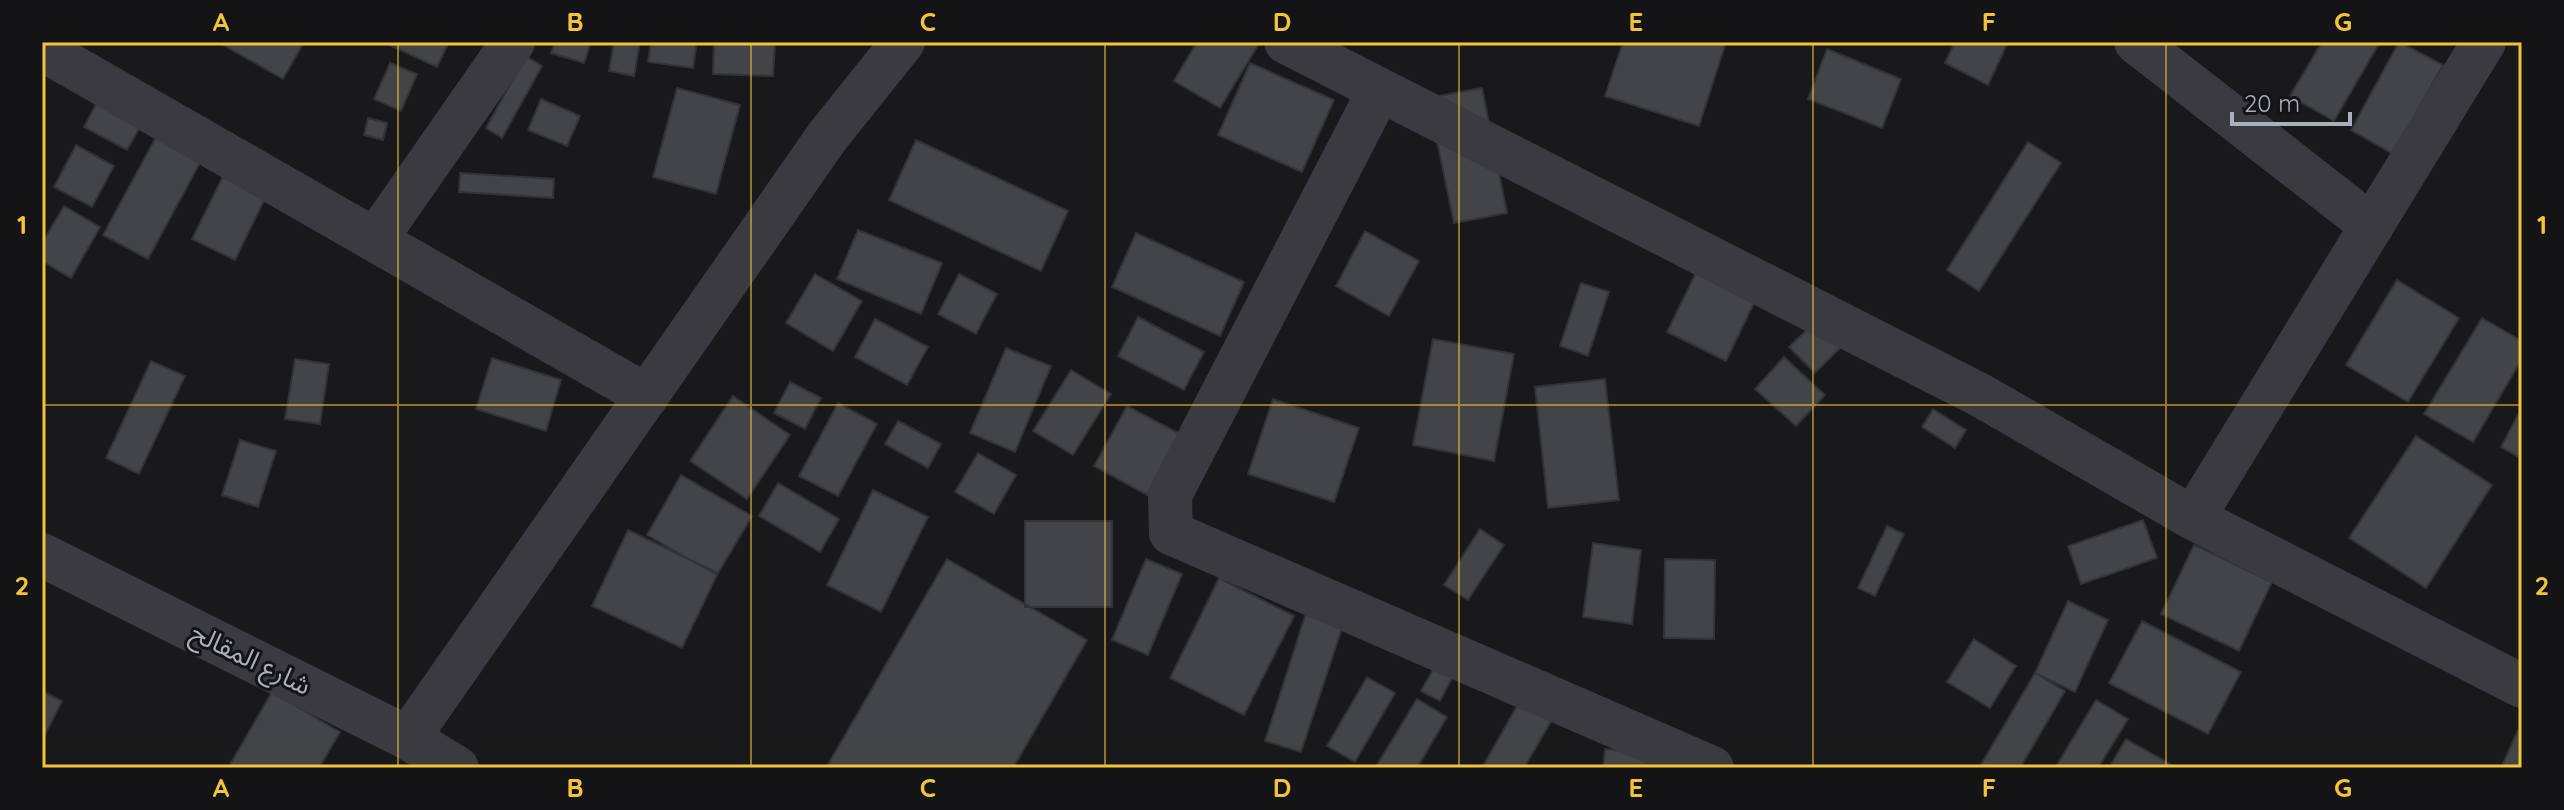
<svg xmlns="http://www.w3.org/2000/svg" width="2564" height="810" font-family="Quicksand,'Noto Sans Arabic',sans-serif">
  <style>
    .building { fill: #434448; stroke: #333337; stroke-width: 2 }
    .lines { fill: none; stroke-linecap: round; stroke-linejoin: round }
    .street { stroke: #3a3a40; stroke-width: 44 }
    .grid { fill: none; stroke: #f3c438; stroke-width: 2; stroke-opacity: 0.55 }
    .labels { text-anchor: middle; stroke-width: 6; stroke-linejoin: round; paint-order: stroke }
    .street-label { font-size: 26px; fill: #abafbb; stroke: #141416 }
    .neatline { fill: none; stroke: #f3c438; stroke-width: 3 }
    .grid-label { font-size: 26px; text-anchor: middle; font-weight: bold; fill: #f3c438 }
  </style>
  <rect width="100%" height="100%" fill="#19191b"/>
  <!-- building -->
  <path class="building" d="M 218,42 L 304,42 L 283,79 Z
    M 383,42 L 449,42 L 437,67 Z
    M 555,42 L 591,42 L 584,63 L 551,53 Z
    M 614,42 L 640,42 L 634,76 L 609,71 Z
    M 651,42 L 697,42 L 693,68 L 648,62 Z
    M 714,42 L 775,42 L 773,76 L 713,74 Z
    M 1197,42 L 1260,42 L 1220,108 L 1174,81 Z
    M 1623,42 L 1726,42 L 1699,126 L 1605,96 Z
    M 1955,42 L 2008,42 L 1988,85 L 1945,63 Z
    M 2322,42 L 2380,42 L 2334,121 L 2290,96 Z
    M 2399,42 L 2443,65 L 2393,154 L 2351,130 Z
    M 1827,49 L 1901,79 L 1882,128 L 1808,99 Z
    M 526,56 L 542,66 L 502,138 L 486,128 Z
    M 390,63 L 417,74 L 401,111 L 374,99 Z
    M 1250,63 L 1334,100 L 1302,172 L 1218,135 Z
    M 677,88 L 740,105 L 716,194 L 653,177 Z
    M 1482,88 L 1507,213 L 1454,223 L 1428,98 Z
    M 541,99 L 580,116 L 567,146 L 528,130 Z
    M 96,104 L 140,127 L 127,150 L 84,127 Z
    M 368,118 L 387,123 L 383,140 L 364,135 Z
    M 156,137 L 201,161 L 148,259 L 103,235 Z
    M 916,140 L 1068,211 L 1041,271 L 889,200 Z
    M 2028,142 L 2061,163 L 1979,291 L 1947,270 Z
    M 76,145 L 114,166 L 92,207 L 54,187 Z
    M 230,162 L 273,182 L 235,260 L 192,239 Z
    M 460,173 L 554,179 L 553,198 L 459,192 Z
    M 64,206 L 100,227 L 71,278 L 42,261 L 42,243 Z
    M 858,230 L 942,263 L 921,314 L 837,279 Z
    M 1365,231 L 1419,261 L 1389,316 L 1336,286 Z
    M 1136,233 L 1244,282 L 1220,336 L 1112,287 Z
    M 1708,248 L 1767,276 L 1726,361 L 1667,332 Z
    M 815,274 L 862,301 L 833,351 L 786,323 Z
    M 959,274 L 997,294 L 976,334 L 938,314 Z
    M 2397,280 L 2459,318 L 2408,402 L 2346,365 Z
    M 1581,283 L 1609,292 L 1588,356 L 1560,346 Z
    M 1821,316 L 1846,342 L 1815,373 L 1789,347 Z
    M 1138,317 L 1204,352 L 1184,390 L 1118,356 Z
    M 2482,318 L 2522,341 L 2522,359 L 2473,442 L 2424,414 Z
    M 875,319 L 928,347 L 907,385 L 855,357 Z
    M 1433,339 L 1514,354 L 1494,461 L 1413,445 Z
    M 1006,348 L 1051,366 L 1015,452 L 970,433 Z
    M 1784,357 L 1825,395 L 1796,426 L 1755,389 Z
    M 492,358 L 561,380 L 546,431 L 476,409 Z
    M 295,359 L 329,364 L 320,424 L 285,419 Z
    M 151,361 L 185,376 L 139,474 L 106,458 Z
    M 1071,370 L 1111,394 L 1073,455 L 1033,431 Z
    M 1605,379 L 1619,500 L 1548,508 L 1535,387 Z
    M 790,382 L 821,398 L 805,429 L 774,413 Z
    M 733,396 L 790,435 L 747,499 L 690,461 Z
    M 1273,399 L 1359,428 L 1334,502 L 1248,474 Z
    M 838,403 L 877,424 L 838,496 L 799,476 Z
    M 1127,406 L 1180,434 L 1147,495 L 1094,466 Z
    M 2522,407 L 2522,459 L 2501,447 Z
    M 1933,409 L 1966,430 L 1955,448 L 1922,427 Z
    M 898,421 L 941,444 L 928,468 L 885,444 Z
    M 2416,436 L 2492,485 L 2426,588 L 2349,538 Z
    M 240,440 L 276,451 L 258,507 L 222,495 Z
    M 978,453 L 1016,475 L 994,514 L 955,492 Z
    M 681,475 L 752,516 L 717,575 L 647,535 Z
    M 778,483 L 839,519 L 820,552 L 759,516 Z
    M 873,490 L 928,517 L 881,612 L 827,585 Z
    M 2143,520 L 2157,558 L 2081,584 L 2068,546 Z
    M 1025,521 L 1112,521 L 1112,607 L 1025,607 Z
    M 1887,526 L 1904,534 L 1875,596 L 1858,588 Z
    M 1480,529 L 1504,545 L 1468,600 L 1444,585 Z
    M 628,530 L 718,573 L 682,648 L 592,606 Z
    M 1593,543 L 1641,550 L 1632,624 L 1583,617 Z
    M 2194,545 L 2272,582 L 2239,651 L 2161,614 Z
    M 947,559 L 1087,640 L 1013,768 L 826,768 Z
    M 1146,559 L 1182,574 L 1148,655 L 1112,640 Z
    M 1665,559 L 1715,560 L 1714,639 L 1664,638 Z
    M 1219,578 L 1294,616 L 1244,715 L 1170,678 Z
    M 2068,601 L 2108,620 L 2075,692 L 2035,673 Z
    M 1307,610 L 1344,622 L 1301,752 L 1265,741 Z
    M 2142,621 L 2241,672 L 2208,734 L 2109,683 Z
    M 1974,639 L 2016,666 L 1990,708 L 1947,682 Z
    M 1435,666 L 1453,676 L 1440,701 L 1421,691 Z
    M 2035,673 L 2065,691 L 2020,768 L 1979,768 Z
    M 1367,677 L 1395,693 L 1355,762 L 1327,746 Z
    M 42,691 L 62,701 L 42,741 Z
    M 272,692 L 340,732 L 319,768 L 228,768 Z
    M 1522,697 L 1554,716 L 1524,768 L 1482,768 Z
    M 1417,699 L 1447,717 L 1417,768 L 1375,768 Z
    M 2096,700 L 2128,719 L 2098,768 L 2055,768 Z
    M 2518,730 L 2522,732 L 2522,768 L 2501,768 Z
    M 2126,739 L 2177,768 L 2109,768 Z
    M 1605,749 L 1654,755 L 1653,768 L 1603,768 Z"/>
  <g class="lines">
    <!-- street -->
    <path class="street" d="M 1286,42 L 1980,395 L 2193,518 L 2484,42
      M 2136,42 L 2372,226
      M 42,49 L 647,396
      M 1379,91 L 1170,495 L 1171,533 L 1712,768
      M 375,240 L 513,42
      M 2193,518 L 2522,686
      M 42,555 L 408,738 L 457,768
      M 408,738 L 827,137 L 903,42"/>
  </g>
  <!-- grid -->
  <path class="grid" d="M 398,42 L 398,768M 751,42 L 751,768M 1105,42 L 1105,768M 1459,42 L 1459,768M 1813,42 L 1813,768M 2166,42 L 2166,768M 42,405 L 2522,405"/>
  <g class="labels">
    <!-- street labels -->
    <g class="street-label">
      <text transform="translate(251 659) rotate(26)" y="9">شارع المقالح</text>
    </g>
  </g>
  <!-- border -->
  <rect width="2564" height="810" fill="none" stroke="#141416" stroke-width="88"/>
  <!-- scale -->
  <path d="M2232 112v12h118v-12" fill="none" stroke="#abafbb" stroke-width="4"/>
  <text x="2244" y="112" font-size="24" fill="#abafbb" stroke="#141416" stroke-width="6" paint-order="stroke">20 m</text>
  <rect x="44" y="44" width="2476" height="722" class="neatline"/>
  <g class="grid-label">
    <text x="221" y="31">A</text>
    <text x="575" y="31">B</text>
    <text x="928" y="31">C</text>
    <text x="1282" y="31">D</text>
    <text x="1636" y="31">E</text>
    <text x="1989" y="31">F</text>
    <text x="2343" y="31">G</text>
    <text x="22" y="234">1</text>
    <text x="2542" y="234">1</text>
    <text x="22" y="595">2</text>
    <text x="2542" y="595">2</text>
    <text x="221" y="797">A</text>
    <text x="575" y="797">B</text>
    <text x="928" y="797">C</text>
    <text x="1282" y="797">D</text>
    <text x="1636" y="797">E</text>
    <text x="1989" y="797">F</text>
    <text x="2343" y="797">G</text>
  </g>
</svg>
